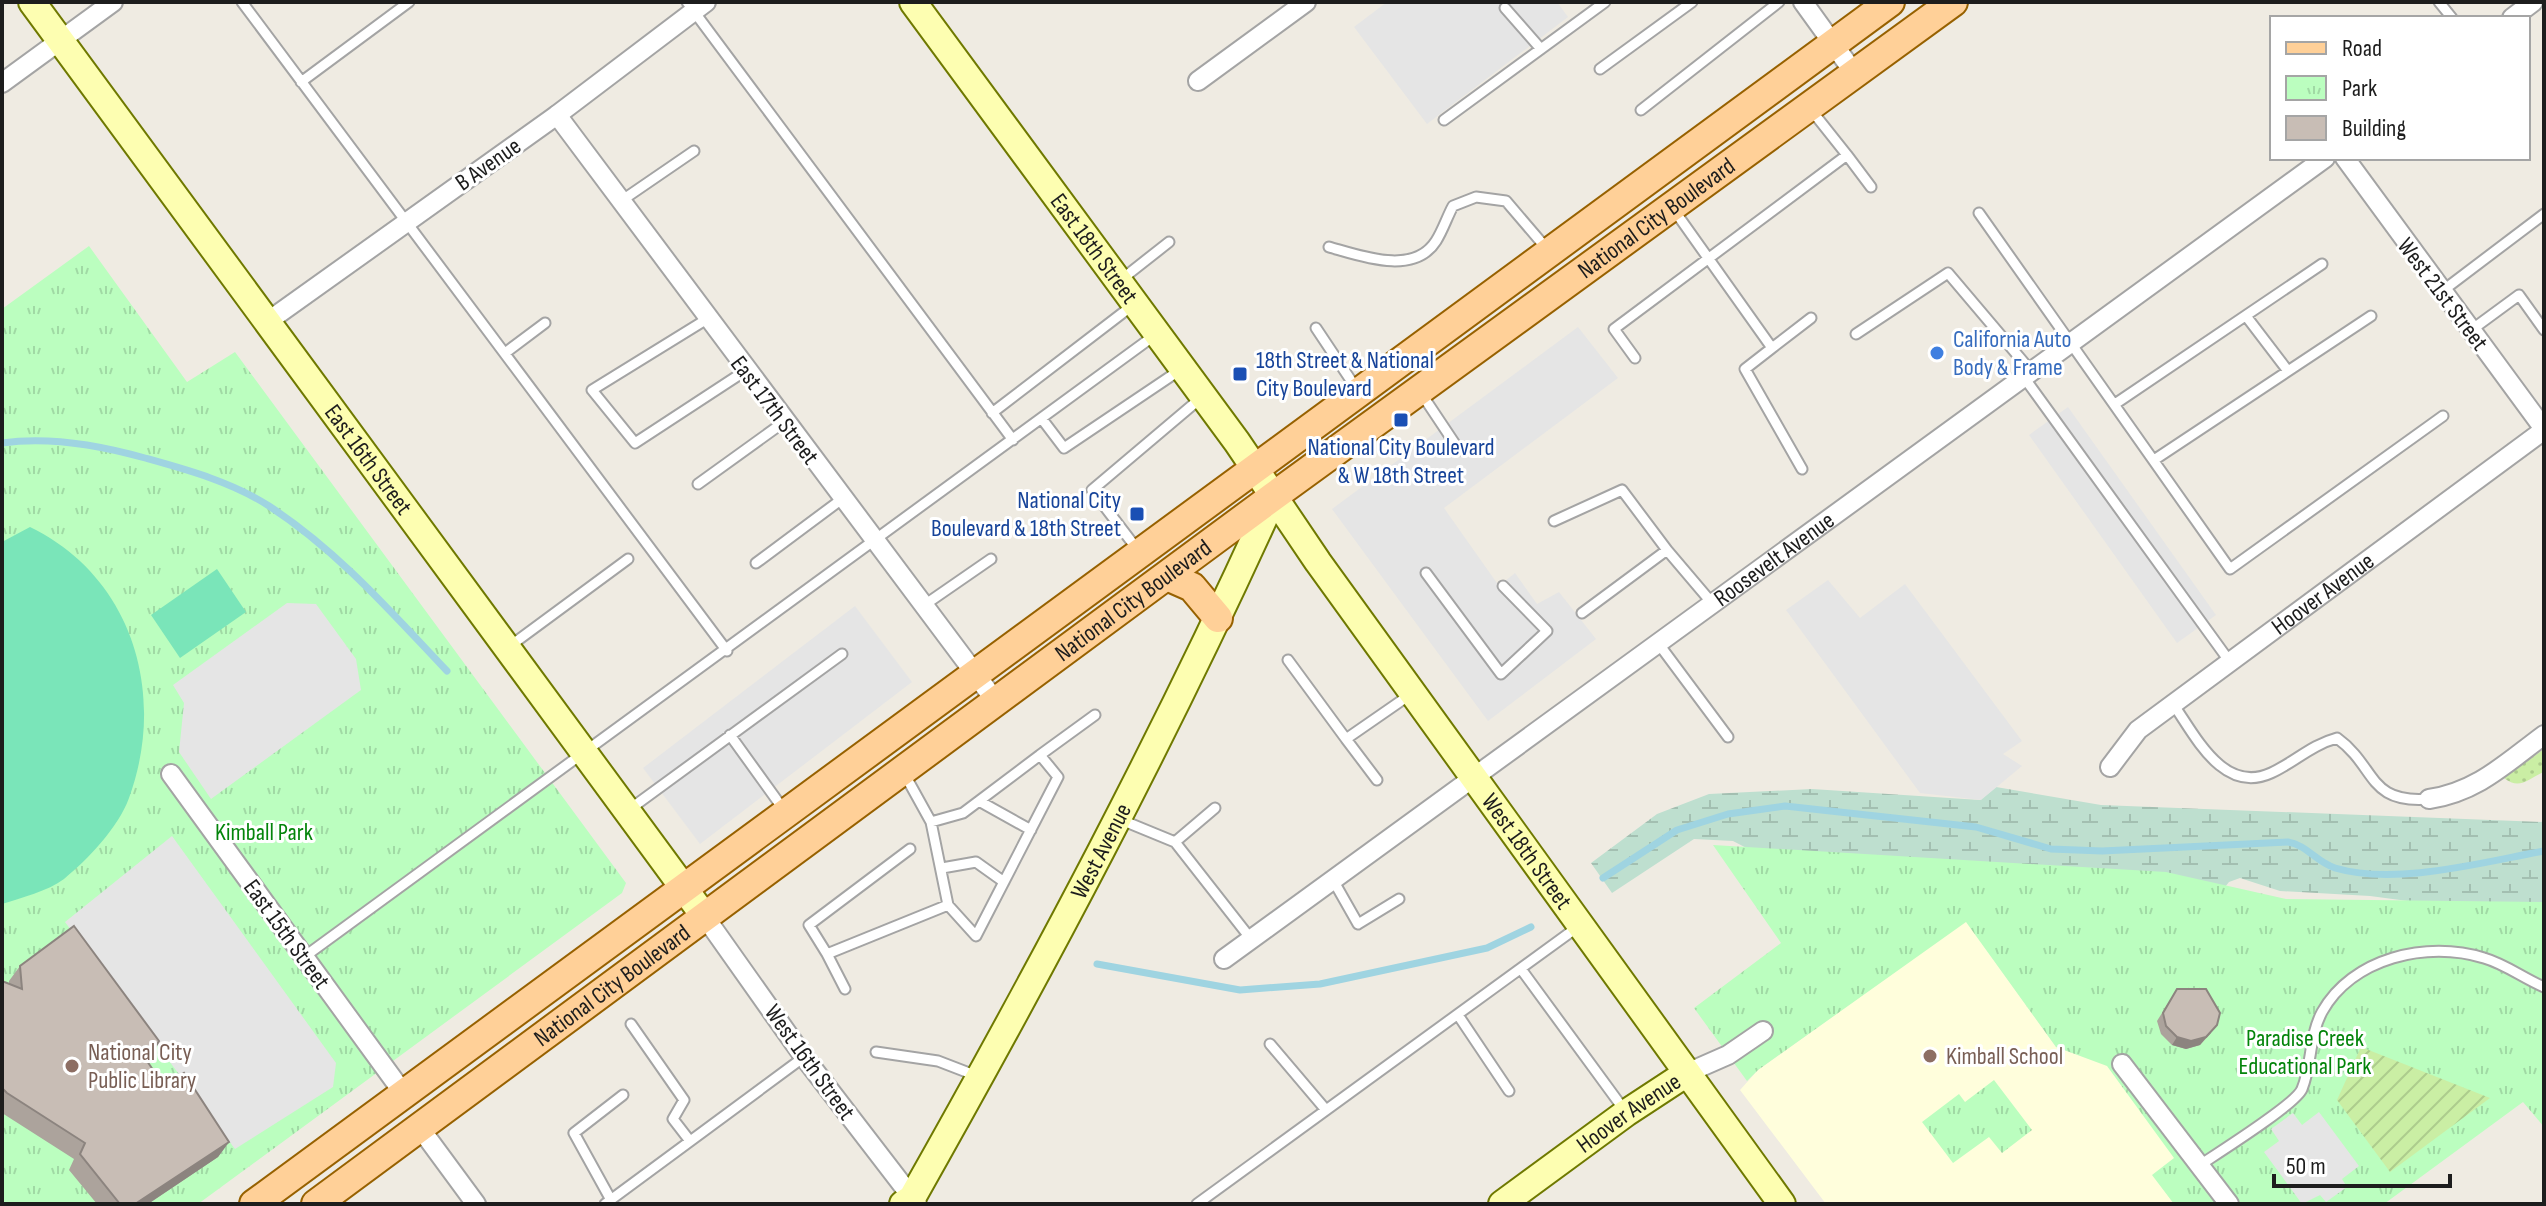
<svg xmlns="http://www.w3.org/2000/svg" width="2546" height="1206" font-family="'Sofia Sans Condensed',sans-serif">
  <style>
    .education { fill: #fffedc }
    .grass { fill: url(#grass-dots) }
    .wetland { fill: url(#wetland-marsh) }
    .park { fill: url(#park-tufts) }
    .garden { fill: url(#garden-furrows) }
    .pitch { fill: #7ae5b9 }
    .parking { fill: #e5e5e5 }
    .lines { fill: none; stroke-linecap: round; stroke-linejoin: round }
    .stream { stroke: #9fd4e1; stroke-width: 7 }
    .lane-casing { stroke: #a4a4a4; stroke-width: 13 }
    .street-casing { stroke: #a4a4a4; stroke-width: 22 }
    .secondary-casing { stroke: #6f7900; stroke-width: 30 }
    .primary-casing { stroke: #976100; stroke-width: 32 }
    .lane { stroke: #fff; stroke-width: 9 }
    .street { stroke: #fff; stroke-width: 18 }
    .secondary { stroke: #fdfeb1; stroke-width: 26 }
    .primary { stroke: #ffd098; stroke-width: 28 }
    .wall { fill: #aca39c }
    .shaded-wall { fill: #8c847f }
    .building { fill: #c8bdb5; stroke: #8c847f; stroke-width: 2 }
    .shop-dot { fill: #3f7fe0; stroke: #fff; stroke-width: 3 }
    .transit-dot { fill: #1a4fb4; stroke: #fff; stroke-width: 3 }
    .education-dot { fill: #8d6e63; stroke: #fff; stroke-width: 3 }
    .labels { text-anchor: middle; stroke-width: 6; stroke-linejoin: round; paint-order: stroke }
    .street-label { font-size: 24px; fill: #1d1d1d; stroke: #fff }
    .shop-label { font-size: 24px; fill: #366cbe; stroke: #fff; text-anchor: start }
    .transit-label { font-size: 24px; fill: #164399; stroke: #fff; text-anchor: start }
    .park-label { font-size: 24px; fill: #03840a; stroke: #fff }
    .education-label { font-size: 24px; fill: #785e54; stroke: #fff; text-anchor: start }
  </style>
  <defs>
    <pattern id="grass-dots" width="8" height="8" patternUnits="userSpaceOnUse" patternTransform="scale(2)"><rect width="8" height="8" fill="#caeea4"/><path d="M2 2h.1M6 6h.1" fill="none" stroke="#adcc8d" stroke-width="1.8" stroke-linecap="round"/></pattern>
    <pattern id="wetland-marsh" width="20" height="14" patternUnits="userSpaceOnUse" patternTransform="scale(2)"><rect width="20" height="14" fill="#bedfcf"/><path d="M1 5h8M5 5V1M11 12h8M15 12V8" fill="none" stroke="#a3bfb1"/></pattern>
    <pattern id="park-tufts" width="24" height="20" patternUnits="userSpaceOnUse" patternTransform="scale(2)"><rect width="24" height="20" fill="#bbfebf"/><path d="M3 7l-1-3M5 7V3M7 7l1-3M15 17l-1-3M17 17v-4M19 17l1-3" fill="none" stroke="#a0d9a4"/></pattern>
    <pattern id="garden-furrows" width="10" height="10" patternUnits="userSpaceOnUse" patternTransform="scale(2)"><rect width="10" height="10" fill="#caeea4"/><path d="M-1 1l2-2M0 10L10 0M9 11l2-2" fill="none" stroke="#adcc8d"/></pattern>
  </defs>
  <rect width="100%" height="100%" fill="#efebe2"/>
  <!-- education -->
  <path class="education" d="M 1966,921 L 2056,1047 L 2107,1065 L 2175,1158 L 2153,1175 L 2174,1204 L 1826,1204 L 1740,1090 L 1758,1070 Z"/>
  <!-- grass -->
  <path class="grass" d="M 2544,749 L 2544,772 C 2529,778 2520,791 2504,778 Z"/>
  <!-- wetland -->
  <path class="wetland" d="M 1996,787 L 2101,805 L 2544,822 L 2544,919 L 2370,896 L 2280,891 L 2240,878 L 2229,882 L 2159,969 L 1979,902 L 1762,856 L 1733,841 L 1694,839 L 1612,893 L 1591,863 L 1657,814 L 1709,794 L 1812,789 L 1980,800 Z"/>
  <!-- park -->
  <path class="park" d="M 89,246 L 187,382 L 235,352 L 626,883 L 622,893 L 198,1204 L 2,1204 L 2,309 Z
    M 1713,845 L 2166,872 L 2286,899 L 2544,902 L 2544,1127 L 2523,1102 L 2384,1204 L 2174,1204 L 2152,1175 L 2174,1158 L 2107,1066 L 2056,1047 L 1966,922 L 1758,1070 L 1747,1081 L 1694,1008 L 1781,943 Z
    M 1994,1080 L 2032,1130 L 2002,1153 L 1989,1137 L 1953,1163 L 1922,1122 L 1959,1094 L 1965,1102 Z"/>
  <!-- garden -->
  <path class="garden" d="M 2361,1047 L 2490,1098 L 2390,1172 L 2337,1100 Z"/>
  <!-- pitch -->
  <path class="pitch" d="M 30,527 C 133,577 167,694 129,798 C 118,828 88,859 64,879 C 48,891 21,898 2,904 L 2,542 Z
    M 217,569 L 246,612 L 180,658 L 151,615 Z"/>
  <!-- parking -->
  <path class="parking" d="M 1387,2 L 1557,2 L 1568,17 L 1427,124 L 1354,27 Z
    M 1578,327 L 1618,378 L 1444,508 L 1499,586 L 1515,573 L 1537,604 L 1559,592 L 1596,639 L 1488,721 L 1332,509 Z
    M 2068,407 L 2216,615 L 2177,643 L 2029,435 Z
    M 1828,580 L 1860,618 L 1905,584 L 2022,741 L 2003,754 L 2022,766 L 1981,800 L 1920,793 L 1786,610 Z
    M 287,603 L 316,604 L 356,659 L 361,690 L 211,799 L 179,752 L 184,703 L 173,685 Z
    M 855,606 L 912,682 L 700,844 L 643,768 Z
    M 172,836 L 336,1063 L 333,1087 L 235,1149 L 65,922 Z
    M 2319,1112 L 2359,1166 L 2342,1179 L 2347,1187 L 2326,1202 L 2320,1195 L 2302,1204 L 2264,1152 L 2279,1141 L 2271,1129 L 2293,1113 L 2302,1125 Z"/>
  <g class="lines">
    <!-- stream -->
    <path class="stream" d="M 2,443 C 50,436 99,445 145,458 C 188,470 232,482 269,506 C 338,551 391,612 447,671
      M 1603,878 L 1677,830 L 1728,814 L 1785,806 L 1976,827 L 2051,849 L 2102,851 L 2288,842 C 2307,845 2316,862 2335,868 C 2396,886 2483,862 2544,851
      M 1097,964 L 1240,990 L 1320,984 L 1487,948 L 1531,927"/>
    <defs>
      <path id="lane" d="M 242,2 L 727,651
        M 687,2 L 1013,440
        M 2439,2 L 2452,18
        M 1505,8 L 1541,49
        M 1600,69 L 1692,2
        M 301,82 L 409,2
        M 1641,110 L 1779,2
        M 1812,111 L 1847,155
        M 1444,120 L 1605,2
        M 621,201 L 694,151
        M 1674,210 L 1772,348 L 1745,369 L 1802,469
        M 1979,213 L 2230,569 L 2443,416
        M 1329,247 C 1361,256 1414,276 1436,241 C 1443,230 1447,217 1453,206 L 1476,197 L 1506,201 L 1547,249
        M 1122,279 L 1169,242
        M 2441,292 L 2544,214
        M 2246,316 L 2288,371
        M 707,319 L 592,390 L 635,443 L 745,371
        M 1316,328 L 1356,388
        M 2470,331 L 2519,295 L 2544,330
        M 1856,334 L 1948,273 L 2031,371
        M 1772,348 L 1811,318
        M 505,353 L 545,323
        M 1635,358 L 1614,329 L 1847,155 L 1871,187
        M 2023,376 L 2230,662
        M 1421,393 L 1459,450
        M 2115,404 L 2322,264
        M 992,413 L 1133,305
        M 1042,419 L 1064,448 L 1180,370
        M 2154,460 L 2371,316
        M 698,484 L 784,422
        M 1554,521 L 1622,490 L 1667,550
        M 1137,549 L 1092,490 L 1202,397
        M 756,563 L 842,499
        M 1426,573 L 1501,674 L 1547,631 L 1503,586
        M 923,606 L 991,559
        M 1582,613 L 1667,550 L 1712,603
        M 1658,643 L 1728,737
        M 510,646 L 628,559
        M 1288,660 L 1346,739 L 1411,694
        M 2173,704 C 2195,735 2223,795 2271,773 C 2295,762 2311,745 2337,738 C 2377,767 2367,804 2429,799
        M 730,735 L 784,810
        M 1346,739 L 1377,780
        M 979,801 L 1031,830
        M 630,809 L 842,654
        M 1119,819 L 1175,842 L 1251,939
        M 931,822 L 963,813 L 1040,755
        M 1175,842 L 1215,808
        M 942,868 L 976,862 L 1004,882
        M 1333,880 L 1358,924 L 1399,899
        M 948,905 L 976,936 L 1058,777 L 1040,755 L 1095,715
        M 827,954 L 809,925 L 910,849
        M 304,957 L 1155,335
        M 1521,969 L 1625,1111
        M 845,989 L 827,954 L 948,905 L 931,822 L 905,775
        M 1458,1015 L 1509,1091
        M 631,1024 L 684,1100 L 673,1119 L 690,1141
        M 1270,1044 L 1326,1110
        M 876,1052 L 938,1061 L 977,1076
        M 2200,1165 C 2218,1153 2296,1104 2302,1089 C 2312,1065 2309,1036 2322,1012 C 2352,958 2427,940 2484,958 C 2505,964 2523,978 2544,987
        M 611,1200 L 574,1133 L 623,1095
        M 605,1204 L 804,1057
        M 1197,1204 L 1579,926"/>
      <g id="street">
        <path d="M 1803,2 L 1855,74"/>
        <path d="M 2512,18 L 2533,2"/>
        <path d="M 1198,81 L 1306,2"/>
        <path d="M 2,83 L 113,2"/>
        <path d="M 557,115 L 997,703"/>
        <path d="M 2345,158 L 2544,429"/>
        <path d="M 267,322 L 557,115 L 706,2"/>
        <path id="s1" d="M 2110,767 L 2138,730 L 2544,430"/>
        <path d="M 171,774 L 404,1094"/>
        <path d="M 2429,799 C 2477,792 2506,763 2544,735"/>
        <path d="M 705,917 L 804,1057 L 917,1204"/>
        <path id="s2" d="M 1224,959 L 2325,158"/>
        <path d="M 2122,1064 L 2229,1204"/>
        <path d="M 1687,1073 L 1728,1055 L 1763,1031"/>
        <path d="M 420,1128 L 476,1204"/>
      </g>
      <g id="secondary">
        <path id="s3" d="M 32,2 L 705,917"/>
        <path id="s4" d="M 913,2 L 1237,442 L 1318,562 L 1782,1204"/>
        <path id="s5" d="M 903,1204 L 912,1198 C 1042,968 1165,737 1274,496"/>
        <path id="s6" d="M 1502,1204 L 1626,1113 L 1687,1073"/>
      </g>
      <g id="primary">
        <path d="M 1167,576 L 1192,587 L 1218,618"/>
        <path d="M 254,1204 L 1890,2"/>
        <path id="s7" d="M 316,1204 L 1274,496 L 1953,2"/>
      </g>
    </defs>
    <!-- lane casing -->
    <use href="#lane" class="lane-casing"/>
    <!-- street casing -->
    <use href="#street" class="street-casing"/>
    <!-- secondary casing -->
    <use href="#secondary" class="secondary-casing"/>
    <!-- primary casing -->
    <use href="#primary" class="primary-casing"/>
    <!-- lane -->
    <use href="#lane" class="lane"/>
    <!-- street -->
    <use href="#street" class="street"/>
    <!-- secondary -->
    <use href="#secondary" class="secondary"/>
    <!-- primary -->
    <use href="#primary" class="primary"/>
  </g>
  <!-- wall -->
  <path class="wall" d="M 20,966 L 147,1061 L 164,1086 L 229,1142 L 218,1157 L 148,1204 L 97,1204 L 69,1170 L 74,1159 L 2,1113 L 2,981 L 9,984 L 9,981 Z
    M 2177,989 L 2211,1033 L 2200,1045 L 2186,1049 L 2172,1045 L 2161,1034 L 2157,1021 Z"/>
  <!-- shaded-wall -->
  <path class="shaded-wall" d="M 2217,1025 L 2200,1045 L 2186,1049 L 2172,1045 L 2177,1037 Z
    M 229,1142 L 218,1157 L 148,1204 L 135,1204 Z"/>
  <!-- building -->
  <path class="building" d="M 74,926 L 159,1041 L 147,1061 L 164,1086 L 184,1073 L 229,1142 L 135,1204 L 120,1204 L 80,1154 L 85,1143 L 7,1093 L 2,1088 L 2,981 L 22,989 L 20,966 Z
    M 2177,989 L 2206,989 L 2220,1013 L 2217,1025 L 2206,1037 L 2191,1041 L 2177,1037 L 2166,1026 L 2163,1013 Z"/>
  <!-- markers -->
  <circle class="shop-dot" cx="1937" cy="353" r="8"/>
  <g class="transit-dot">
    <rect x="1232" y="366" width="16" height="16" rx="4"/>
    <rect x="1393" y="412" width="16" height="16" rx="4"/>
    <rect x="1129" y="506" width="16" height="16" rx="4"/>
  </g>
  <g class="education-dot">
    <circle cx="1930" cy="1056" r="8"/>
    <circle cx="72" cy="1066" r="8"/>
  </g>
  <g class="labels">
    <!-- street labels -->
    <g class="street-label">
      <text transform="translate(488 164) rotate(-35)" y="8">B Avenue</text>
      <text dy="8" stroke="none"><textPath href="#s7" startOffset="1664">National City Boulevard</textPath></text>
      <text dy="8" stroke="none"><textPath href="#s4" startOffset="306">East 18th Street</textPath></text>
      <text transform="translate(2443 294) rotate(53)" y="8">West 21st Street</text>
      <text transform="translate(775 410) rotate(53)" y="8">East 17th Street</text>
      <text dy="8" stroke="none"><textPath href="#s3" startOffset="568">East 16th Street</textPath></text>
      <text dy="8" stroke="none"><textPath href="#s2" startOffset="680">Roosevelt Avenue</textPath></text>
      <text dy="8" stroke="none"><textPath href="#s1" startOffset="276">Hoover Avenue</textPath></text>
      <text dy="8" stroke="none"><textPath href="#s7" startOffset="1016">National City Boulevard</textPath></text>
      <text dy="8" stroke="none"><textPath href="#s4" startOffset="1048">West 18th Street</textPath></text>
      <text dy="8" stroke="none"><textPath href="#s5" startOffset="406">West Avenue</textPath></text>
      <text transform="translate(287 934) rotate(54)" y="8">East 15th Street</text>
      <text dy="8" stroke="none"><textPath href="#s7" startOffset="368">National City Boulevard</textPath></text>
      <text transform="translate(810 1062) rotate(54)" y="8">West 16th Street</text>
      <text dy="8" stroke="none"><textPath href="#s6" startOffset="156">Hoover Avenue</textPath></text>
    </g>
    <!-- shop labels -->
    <g class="shop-label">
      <text x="1953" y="347">California Auto<tspan x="1953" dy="28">Body &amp; Frame</tspan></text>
    </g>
    <!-- transit labels -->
    <g class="transit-label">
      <text x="1256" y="368">18th Street &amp; National<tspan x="1256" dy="28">City Boulevard</tspan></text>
      <text x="1401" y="455" text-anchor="middle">National City Boulevard<tspan x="1401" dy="28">&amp; W 18th Street</tspan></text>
      <text x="1121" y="508" text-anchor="end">National City<tspan x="1121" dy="28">Boulevard &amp; 18th Street</tspan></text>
    </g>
    <!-- park labels -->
    <g class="park-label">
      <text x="264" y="840">Kimball Park</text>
      <text x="2305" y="1046">Paradise Creek<tspan x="2305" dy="28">Educational Park</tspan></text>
    </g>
    <!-- education labels -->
    <g class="education-label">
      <text x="88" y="1060">National City<tspan x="88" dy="28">Public Library</tspan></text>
      <text x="1946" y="1064">Kimball School</text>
    </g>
  </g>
  <!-- border -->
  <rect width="2546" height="1206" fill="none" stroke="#1d1d1d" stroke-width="8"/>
  <!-- legend -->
  <rect x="2270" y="16" width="260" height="144" fill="#ffffff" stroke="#a5a5a5" stroke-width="2"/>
  <rect x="2286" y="42" width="40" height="12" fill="#ffd098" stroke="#a5a5a5" stroke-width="2"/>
  <text x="2342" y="56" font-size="24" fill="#1d1d1d">Road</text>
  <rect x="2286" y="76" width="40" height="24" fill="url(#park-tufts)" stroke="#a5a5a5" stroke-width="2"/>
  <text x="2342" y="96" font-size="24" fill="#1d1d1d">Park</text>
  <rect x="2286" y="116" width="40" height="24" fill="#c8bdb5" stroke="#a5a5a5" stroke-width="2"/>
  <text x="2342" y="136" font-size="24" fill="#1d1d1d">Building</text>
  <!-- scale -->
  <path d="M2274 1174v12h176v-12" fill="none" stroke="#1d1d1d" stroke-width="4"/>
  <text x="2286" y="1174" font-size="24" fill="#1d1d1d" stroke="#ffffff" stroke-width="6" paint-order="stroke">50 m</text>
</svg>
